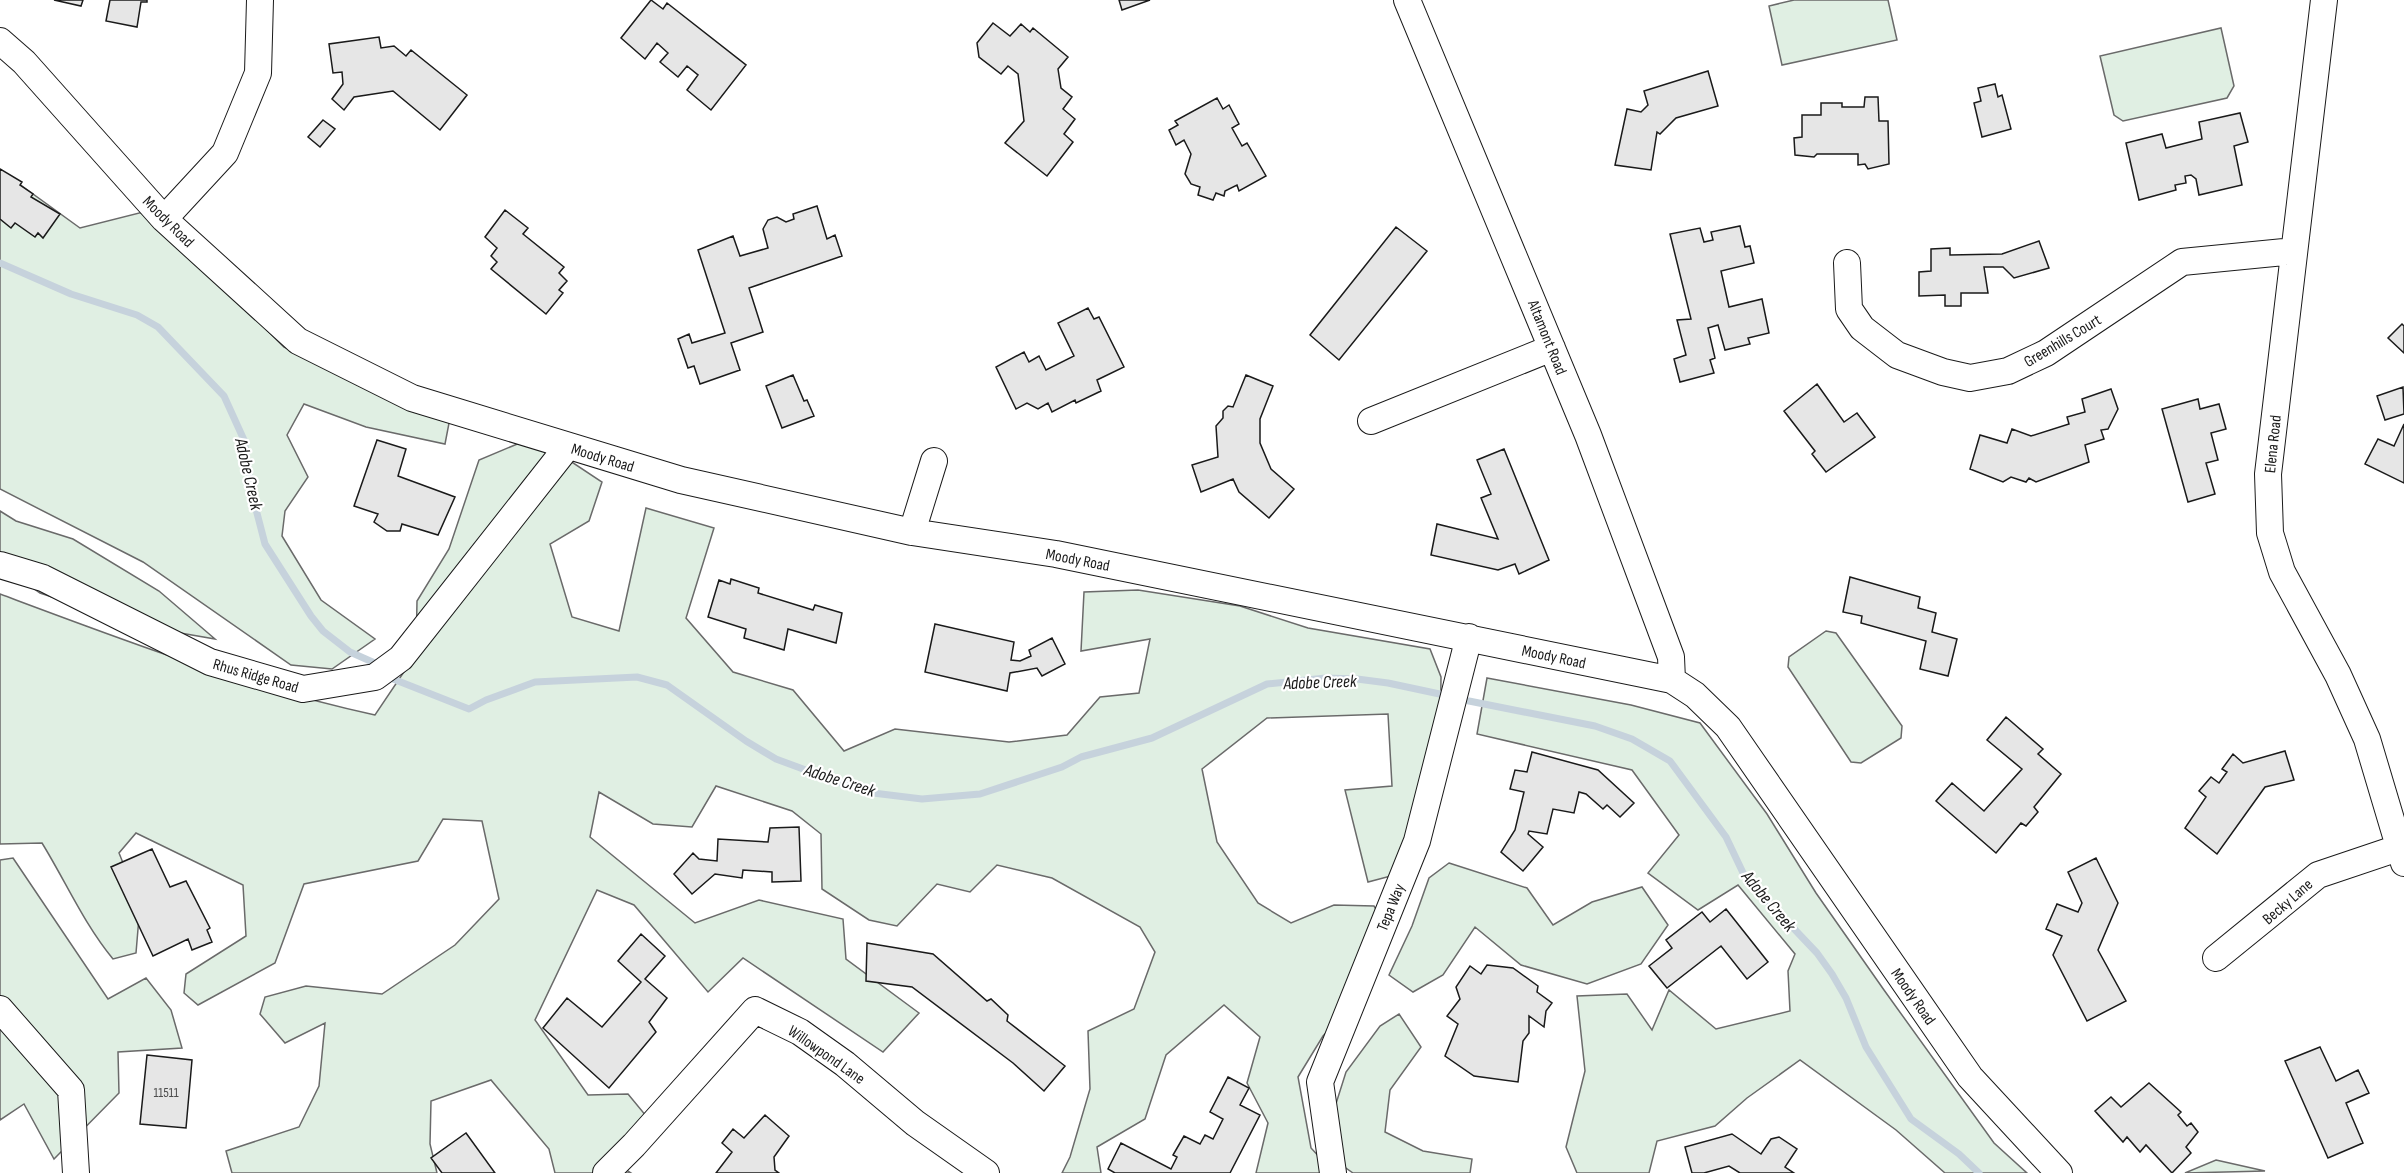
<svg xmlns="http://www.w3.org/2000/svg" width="2404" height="1173" font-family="'Sofia Sans Condensed',sans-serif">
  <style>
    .green { fill: #e0efe3; stroke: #6a6a6a; stroke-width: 1.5 }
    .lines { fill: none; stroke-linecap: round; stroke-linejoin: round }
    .stream { stroke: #c6d2dc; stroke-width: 7 }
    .building { fill: #e6e6e6; stroke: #1a1a1a; stroke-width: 1.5 }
    .minor-casing { stroke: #1a1a1a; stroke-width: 28 }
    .minor { stroke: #fff; stroke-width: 26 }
    .labels { text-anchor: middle; stroke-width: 4.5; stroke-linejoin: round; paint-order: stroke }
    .number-label { font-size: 14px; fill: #4d4d4d }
    .street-label { font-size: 16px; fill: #1a1a1a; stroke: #fff }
    .water-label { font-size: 18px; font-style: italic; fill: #1a1a1a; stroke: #fff }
  </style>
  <rect width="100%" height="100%" fill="#fff"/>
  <!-- green -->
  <path class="green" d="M 1794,0 L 1888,0 L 1897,40 L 1782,65 L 1769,6 Z
    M 2221,28 L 2234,86 L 2227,98 L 2123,121 L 2114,115 L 2100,56 Z
    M 0,170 L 80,228 L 147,211 L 284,347 L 450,418 L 445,444 L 366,427 L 304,404 L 287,435 L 308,477 L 285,511 L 282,536 L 321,600 L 375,639 L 332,669 L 291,665 L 143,562 L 0,489 Z
    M 534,437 L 602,482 L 589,521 L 550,544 L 572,617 L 619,631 L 646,508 L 714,528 L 686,618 L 733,672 L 793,690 L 844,751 L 895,729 L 1009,742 L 1067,735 L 1100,697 L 1139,693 L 1150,639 L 1081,651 L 1084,592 L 1138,590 L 1240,606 L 1308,628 L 1430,649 L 1441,677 L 1440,767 L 1406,872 L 1368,882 L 1345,790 L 1392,786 L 1388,714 L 1267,718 L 1202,769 L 1217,842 L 1258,903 L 1291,923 L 1334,905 L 1374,906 L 1386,925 L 1351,1007 L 1323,1036 L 1298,1077 L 1311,1148 L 1334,1173 L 1256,1173 L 1268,1123 L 1247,1083 L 1260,1037 L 1224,1005 L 1166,1055 L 1145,1119 L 1097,1147 L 1101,1173 L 1062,1173 L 1070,1157 L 1090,1089 L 1088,1031 L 1134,1009 L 1155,952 L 1140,927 L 1052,878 L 997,865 L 970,892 L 937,884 L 897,926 L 869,920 L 822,889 L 821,834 L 792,811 L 716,786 L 692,827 L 653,824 L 599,792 L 590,837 L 695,923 L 759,900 L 843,919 L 846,959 L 919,1013 L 883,1052 L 743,958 L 708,992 L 634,905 L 597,890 L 535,1020 L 588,1095 L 628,1094 L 647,1117 L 622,1167 L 631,1173 L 555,1173 L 549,1149 L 491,1080 L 431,1101 L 430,1144 L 437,1173 L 232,1173 L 226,1151 L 299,1127 L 319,1086 L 325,1023 L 285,1043 L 260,1014 L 265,997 L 306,986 L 382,994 L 455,945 L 499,899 L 482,821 L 443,819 L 418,861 L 304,884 L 275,963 L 198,1005 L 184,993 L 186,974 L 246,936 L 243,885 L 136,833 L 119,853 L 140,905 L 136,953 L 113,959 C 84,924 66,882 42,843 L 0,844 L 0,594 C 123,640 246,687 375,715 L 416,654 L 417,601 L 449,549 L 479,460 Z
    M 0,511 L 16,521 L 73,539 L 159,591 L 215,639 L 140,626 L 40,593 L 0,564 Z
    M 1826,631 L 1836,633 L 1902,726 L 1901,738 L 1861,763 L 1851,762 L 1788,667 L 1789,657 Z
    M 1487,678 L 1631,705 L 1700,723 L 1767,814 L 1816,893 L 1884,990 L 1994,1143 L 2027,1173 L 1945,1173 L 1896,1130 L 1800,1060 L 1747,1098 L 1715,1126 L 1657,1141 L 1649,1173 L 1577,1173 L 1566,1147 L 1585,1071 L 1577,996 L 1627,994 L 1652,1030 L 1669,990 L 1716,1029 L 1790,1011 L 1788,971 L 1795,954 L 1738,885 L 1698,910 L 1648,873 L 1679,835 L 1632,770 L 1477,734 Z
    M 13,858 L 108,999 L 146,978 L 171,1010 L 182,1048 L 118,1052 L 119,1093 L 54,1159 L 24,1104 L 0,1120 L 0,860 Z
    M 1449,863 L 1527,888 L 1553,925 L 1592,902 L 1642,887 L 1668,925 L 1641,964 L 1587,984 L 1521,965 L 1475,927 L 1443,975 L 1413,992 L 1389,975 L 1412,926 L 1429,878 Z
    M 1399,1014 L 1421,1047 L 1390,1090 L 1385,1132 L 1423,1151 L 1472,1159 L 1470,1173 L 1353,1173 L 1336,1161 L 1333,1113 L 1346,1072 L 1380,1026 Z
    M 2216,1160 L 2265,1171 L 2185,1173 Z"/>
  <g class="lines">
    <!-- stream -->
    <path class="stream" d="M 0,263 L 71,294 L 137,315 L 158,327 L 224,396 L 244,440 L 252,494 L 265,544 L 311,616 L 323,631 L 350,652 L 377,664
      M 388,677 L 469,709 L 486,700 L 535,682 L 637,677 L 667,685 L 746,741 L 776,759 L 865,792 L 922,799 L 980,794 L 1062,767 L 1081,757 L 1152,738 L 1267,684 L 1326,678 L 1357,679 L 1388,683 L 1449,696
      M 1469,701 L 1595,726 L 1632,739 L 1670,761 L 1726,837 L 1745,877 L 1817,953 L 1832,974 L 1846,998 L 1866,1047 L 1911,1119 L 1959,1154 L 1979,1173"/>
  </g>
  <!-- building -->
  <path class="building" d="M 54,0 L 83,0 L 81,6 Z
    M 110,0 L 147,0 L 147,2 L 141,2 L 137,27 L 106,21 Z
    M 651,0 L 663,9 L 667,3 L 746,65 L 711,110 L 687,90 L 698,75 L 687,66 L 678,77 L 660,62 L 668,53 L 657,43 L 645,59 L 621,38 Z
    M 1119,0 L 1150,0 L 1122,10 Z
    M 993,23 L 1010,36 L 1021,24 L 1030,32 L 1033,28 L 1068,57 L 1058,69 L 1061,88 L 1072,97 L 1063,109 L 1075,119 L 1064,134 L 1073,142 L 1047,176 L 1005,143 L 1024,121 L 1018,74 L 1008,66 L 1001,74 L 979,57 L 977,43 Z
    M 379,37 L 381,48 L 394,46 L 406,56 L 411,50 L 467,95 L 440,130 L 393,91 L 354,97 L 344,110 L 332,99 L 343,84 L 342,72 L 333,73 L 329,44 Z
    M 1708,71 L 1718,106 L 1676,118 L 1660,134 L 1657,132 L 1651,170 L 1615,165 L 1627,109 L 1641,112 L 1648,105 L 1644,91 Z
    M 1995,84 L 1998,97 L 2002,95 L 2011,129 L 1982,137 L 1974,103 L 1981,101 L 1978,88 Z
    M 1865,97 L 1878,97 L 1879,121 L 1888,121 L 1889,164 L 1868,169 L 1865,164 L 1858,165 L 1858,154 L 1817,154 L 1814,157 L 1795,155 L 1794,138 L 1802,137 L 1802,115 L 1821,115 L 1821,103 L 1842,103 L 1842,107 L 1864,107 Z
    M 1217,98 L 1223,109 L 1229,105 L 1239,124 L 1232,128 L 1242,146 L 1247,143 L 1266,176 L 1239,191 L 1237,185 L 1225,191 L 1224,196 L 1216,193 L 1213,200 L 1198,195 L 1200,187 L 1191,184 L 1185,174 L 1191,154 L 1184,140 L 1176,145 L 1169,130 L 1178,125 L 1175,121 Z
    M 2240,113 L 2248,142 L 2234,146 L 2242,185 L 2199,195 L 2196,179 L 2191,175 L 2185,176 L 2186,183 L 2175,185 L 2176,190 L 2139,200 L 2126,143 L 2162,134 L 2166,148 L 2202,139 L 2199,122 Z
    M 323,120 L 335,129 L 320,147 L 308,137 Z
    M 0,169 L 22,182 L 20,185 L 33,194 L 31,197 L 60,214 L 43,238 L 38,233 L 35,237 L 15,223 L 11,228 L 0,219 Z
    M 817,206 L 827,239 L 835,235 L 842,256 L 749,288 L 763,332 L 731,343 L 740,370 L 700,384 L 694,366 L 688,368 L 678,339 L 689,334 L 692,343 L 725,333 L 698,250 L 733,236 L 740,256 L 768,248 L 763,229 L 768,220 L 777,217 L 786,222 L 794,219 L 793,214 Z
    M 505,210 L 528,228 L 523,234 L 564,267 L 559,273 L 567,281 L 559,290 L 563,293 L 546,314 L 491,269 L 497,262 L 491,256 L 497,248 L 485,237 Z
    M 1740,226 L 1745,247 L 1750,246 L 1754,263 L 1721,271 L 1729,307 L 1762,299 L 1769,333 L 1748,338 L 1750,344 L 1725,350 L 1718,325 L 1708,328 L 1715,358 L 1710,360 L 1714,373 L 1680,382 L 1674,359 L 1686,355 L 1677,320 L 1691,319 L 1670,234 L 1700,228 L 1704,242 L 1713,240 L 1711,232 Z
    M 1396,227 L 1427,251 L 1339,360 L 1310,335 Z
    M 2039,241 L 2049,268 L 2014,278 L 2003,267 L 1984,267 L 1988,293 L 1961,293 L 1961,306 L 1945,306 L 1945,295 L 1919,296 L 1919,272 L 1931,271 L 1931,249 L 1950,248 L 1950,255 L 2002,254 Z
    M 1088,308 L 1094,319 L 1099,317 L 1124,367 L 1097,380 L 1101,391 L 1076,403 L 1075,400 L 1052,412 L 1048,403 L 1038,409 L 1027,403 L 1016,409 L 996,367 L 1024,352 L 1029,362 L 1039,356 L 1046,370 L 1074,356 L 1058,323 Z
    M 2402,324 L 2404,326 L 2404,353 L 2388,338 Z
    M 793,375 L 804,401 L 807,400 L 814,416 L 782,428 L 766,386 Z
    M 1246,375 L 1273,386 L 1260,419 L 1260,443 L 1271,469 L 1294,489 L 1269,518 L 1239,492 L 1233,479 L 1201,492 L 1192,465 L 1218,457 L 1216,426 L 1223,418 L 1223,411 L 1228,406 L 1233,407 Z
    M 1817,384 L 1844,422 L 1857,413 L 1875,437 L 1826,472 L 1812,454 L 1815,451 L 1784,411 Z
    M 2403,387 L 2404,414 L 2385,420 L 2377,396 Z
    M 2111,389 L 2118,409 L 2108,429 L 2101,430 L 2104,439 L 2085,445 L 2089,462 L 2036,482 L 2029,478 L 2026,482 L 2011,477 L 2003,482 L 1970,469 L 1980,435 L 2007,443 L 2012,429 L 2031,436 L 2069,424 L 2067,417 L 2085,412 L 2082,399 Z
    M 2198,399 L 2200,409 L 2219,404 L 2226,429 L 2211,433 L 2218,460 L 2206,463 L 2215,494 L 2188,502 L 2162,409 Z
    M 2404,424 L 2404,483 L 2365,464 L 2378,439 L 2394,446 Z
    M 377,440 L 406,449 L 398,476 L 455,497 L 438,535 L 402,524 L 400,531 L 387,531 L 374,522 L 378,514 L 354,506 Z
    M 1504,449 L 1549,560 L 1519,574 L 1515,564 L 1498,570 L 1431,555 L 1437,524 L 1498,539 L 1481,498 L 1491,494 L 1477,460 Z
    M 1850,577 L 1920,597 L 1918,608 L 1936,613 L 1932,632 L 1957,639 L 1948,676 L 1920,669 L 1926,641 L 1861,623 L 1862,616 L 1843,612 Z
    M 731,579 L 759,588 L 758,593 L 813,610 L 815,605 L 842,613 L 836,643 L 788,629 L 784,650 L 744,638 L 746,629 L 708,617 L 719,580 L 730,584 Z
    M 935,624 L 1014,642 L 1011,660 L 1020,661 L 1031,656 L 1029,650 L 1052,638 L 1065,664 L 1042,676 L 1037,668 L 1010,673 L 1007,691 L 925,672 Z
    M 2006,717 L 2043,749 L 2038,754 L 2061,774 L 2034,807 L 2038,812 L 2026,826 L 2021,823 L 1996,853 L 1936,801 L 1952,783 L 1984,811 L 2022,769 L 1987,740 Z
    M 2285,751 L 2294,780 L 2265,787 L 2217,854 L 2185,828 L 2206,797 L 2199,791 L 2211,777 L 2219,783 L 2227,772 L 2222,769 L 2233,754 L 2243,763 Z
    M 1532,752 L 1598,770 L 1634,803 L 1620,817 L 1607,805 L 1603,809 L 1586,794 L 1579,792 L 1574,813 L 1553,809 L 1547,834 L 1529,831 L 1528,834 L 1543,847 L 1523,871 L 1501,852 L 1515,830 L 1524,792 L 1510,789 L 1515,770 L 1527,772 Z
    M 799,827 L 801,881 L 772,882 L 772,872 L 743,870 L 742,878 L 715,874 L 692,894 L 674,874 L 693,853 L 699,859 L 717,861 L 718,839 L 768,842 L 770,828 Z
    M 152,849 L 170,887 L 186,881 L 210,928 L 207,930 L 212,942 L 192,950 L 188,939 L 153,956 L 111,867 Z
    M 2096,858 L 2118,903 L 2098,950 L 2126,1001 L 2087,1021 L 2053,955 L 2062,936 L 2046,929 L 2057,904 L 2078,912 L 2082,903 L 2068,872 Z
    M 1726,909 L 1768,962 L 1747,979 L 1721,946 L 1667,988 L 1649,966 L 1672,948 L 1666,940 L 1702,912 L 1710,922 Z
    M 641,934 L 665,956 L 645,979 L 667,998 L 649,1022 L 656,1032 L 609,1088 L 543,1028 L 567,998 L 602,1027 L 641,982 L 618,961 Z
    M 867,943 L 933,954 L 987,1001 L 991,999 L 1008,1015 L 1007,1021 L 1065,1066 L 1044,1091 L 1013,1063 L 912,987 L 866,981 Z
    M 1487,965 L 1513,968 L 1538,986 L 1537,992 L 1552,1003 L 1546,1011 L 1544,1027 L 1529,1016 L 1529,1033 L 1523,1041 L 1518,1082 L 1474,1076 L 1445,1056 L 1458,1024 L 1447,1016 L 1460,999 L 1456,987 L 1470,966 L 1481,974 Z
    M 2320,1047 L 2336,1081 L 2358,1070 L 2369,1093 L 2346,1103 L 2363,1143 L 2328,1158 L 2285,1061 Z
    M 147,1055 L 192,1060 L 186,1128 L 140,1124 Z
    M 1228,1077 L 1249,1088 L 1240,1105 L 1260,1115 L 1230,1173 L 1115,1173 L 1108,1169 L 1121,1143 L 1171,1169 L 1177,1157 L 1173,1155 L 1184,1136 L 1200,1144 L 1205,1135 L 1213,1139 L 1223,1119 L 1210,1112 Z
    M 2149,1083 L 2181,1112 L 2178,1115 L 2187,1126 L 2191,1123 L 2198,1132 L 2186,1147 L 2191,1153 L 2172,1173 L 2146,1145 L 2140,1152 L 2127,1137 L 2123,1142 L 2095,1111 L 2111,1097 L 2121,1107 Z
    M 765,1115 L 789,1136 L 774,1157 L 775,1170 L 779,1173 L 716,1173 L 732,1152 L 722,1143 L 733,1129 L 744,1138 Z
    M 466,1133 L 495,1173 L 442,1173 L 431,1158 Z
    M 1732,1134 L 1761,1154 L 1771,1139 L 1779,1137 L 1797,1149 L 1785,1167 L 1794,1173 L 1740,1173 L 1729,1166 L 1704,1173 L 1692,1173 L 1685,1147 Z"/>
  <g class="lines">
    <defs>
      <path id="minor" d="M 1407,0 L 1588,435 L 1671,657 L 1672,680
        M 2324,0 L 2268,474 L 2270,533 L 2282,572 L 2338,675 L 2367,739 L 2404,863
        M 0,41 L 24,62 L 164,219 L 298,341 L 412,398 L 681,480 L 912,532 L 1056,554 L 1672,680 L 1695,695 L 1728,727 L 1970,1077 L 2059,1173
        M 164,219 L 225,153 L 258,73 L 260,0
        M 1847,263 L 1849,309 L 1862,328 L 1897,355 L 1943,372 L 1970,378 L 2008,371 L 2046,353 L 2182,262 L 2294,251
        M 1371,421 L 1552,348
        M 912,532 L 934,461
        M 0,565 L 43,578 L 210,662 L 303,689 L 375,677 L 401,658 L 568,446
        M 2216,958 L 2318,875 L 2404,846
        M 0,1009 L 71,1090 L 76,1173
        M 606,1173 L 634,1145 L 755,1010 L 800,1032 L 845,1064 L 915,1123 L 986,1173
        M 1333,1173 L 1320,1082 L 1417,841 L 1469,637"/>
    </defs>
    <!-- minor casing -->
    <use href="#minor" class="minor-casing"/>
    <!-- minor -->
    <use href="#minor" class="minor"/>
  </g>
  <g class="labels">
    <!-- number labels -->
    <g class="number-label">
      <text x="166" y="1097">11511</text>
    </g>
    <!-- street labels -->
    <g class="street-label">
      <text transform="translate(169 221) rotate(45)" y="6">Moody Road</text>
      <text transform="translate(1548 337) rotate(68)" y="6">Altamont Road</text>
      <text transform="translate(2062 340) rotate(-31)" y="6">Greenhills Court</text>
      <text transform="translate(2272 444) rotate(-84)" y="6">Elena Road</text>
      <text transform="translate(603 457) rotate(17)" y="6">Moody Road</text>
      <text transform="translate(1078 559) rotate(11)" y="6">Moody Road</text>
      <text transform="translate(1554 656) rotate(12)" y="6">Moody Road</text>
      <text transform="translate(256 675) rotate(16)" y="6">Rhus Ridge Road</text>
      <text transform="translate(2287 901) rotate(-41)" y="6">Becky Lane</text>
      <text transform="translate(1390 907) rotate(-68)" y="6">Tepa Way</text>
      <text transform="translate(1914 996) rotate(55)" y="6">Moody Road</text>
      <text transform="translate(827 1054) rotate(35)" y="6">Willowpond Lane</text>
    </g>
    <!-- water labels -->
    <g class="water-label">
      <text transform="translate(249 474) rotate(77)" y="6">Adobe Creek</text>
      <text transform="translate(1320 682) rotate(-2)" y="6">Adobe Creek</text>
      <text transform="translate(840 780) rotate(18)" y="6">Adobe Creek</text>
      <text transform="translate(1769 901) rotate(50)" y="6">Adobe Creek</text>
    </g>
  </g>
</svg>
